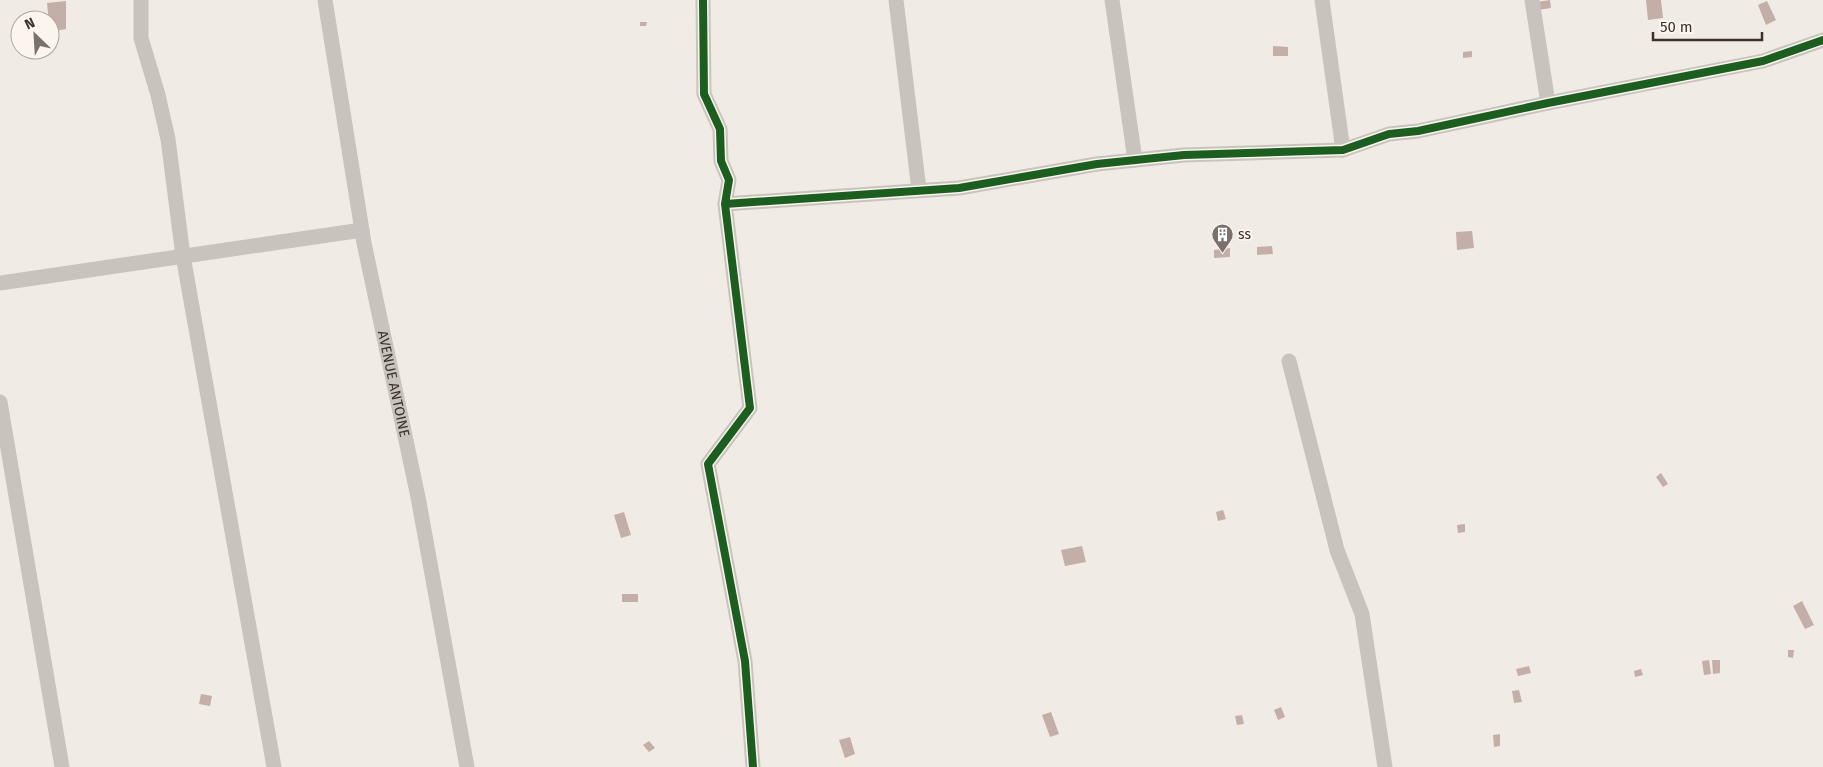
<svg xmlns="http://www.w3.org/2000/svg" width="1823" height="767" font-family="'Fira Sans',sans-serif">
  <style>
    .building { fill: #c3afa7 }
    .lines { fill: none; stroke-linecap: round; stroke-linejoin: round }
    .minor { stroke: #c9c3be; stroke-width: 15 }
    .cycleway-casing { stroke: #fbf5ee; stroke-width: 11 }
    .cycleway { stroke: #1b5e20; stroke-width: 8 }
    .labels { text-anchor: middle; stroke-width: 4; stroke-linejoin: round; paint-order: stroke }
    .poi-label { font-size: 14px; fill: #3b302b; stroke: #fbf5ee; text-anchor: start }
    .street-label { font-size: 14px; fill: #3b302b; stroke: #fbf5ee }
  </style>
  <rect width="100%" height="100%" fill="#f0ebe5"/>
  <!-- building -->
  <path class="building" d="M 1550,0 L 1551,8 L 1538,10 L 1537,2 Z
    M 1646,0 L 1661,0 L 1663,18 L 1648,20 Z
    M 66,1 L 66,29 L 50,32 L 47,3 Z
    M 1767,1 L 1776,20 L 1766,25 L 1758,5 Z
    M 640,22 L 647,22 L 646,26 L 640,26 Z
    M 1273,46 L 1288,47 L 1288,56 L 1273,56 Z
    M 1472,51 L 1472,57 L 1463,58 L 1463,52 Z
    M 1472,231 L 1474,248 L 1457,250 L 1456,232 Z
    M 1272,246 L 1273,254 L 1257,255 L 1257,247 Z
    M 1230,248 L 1230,257 L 1214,258 L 1214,250 Z
    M 1661,473 L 1668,484 L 1663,487 L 1656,477 Z
    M 1223,510 L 1226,519 L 1218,521 L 1216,512 Z
    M 624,512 L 631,535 L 621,538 L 614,515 Z
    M 1465,524 L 1465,532 L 1458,533 L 1457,525 Z
    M 1082,546 L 1086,562 L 1065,566 L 1061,550 Z
    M 622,594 L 638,594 L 638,602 L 622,602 Z
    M 1802,601 L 1814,625 L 1805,629 L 1793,606 Z
    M 1788,650 L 1794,650 L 1793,658 L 1788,657 Z
    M 1709,660 L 1711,674 L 1704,675 L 1702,661 Z
    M 1712,660 L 1720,660 L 1720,673 L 1713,674 Z
    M 1529,666 L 1531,673 L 1518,676 L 1516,669 Z
    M 1641,669 L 1643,675 L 1635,677 L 1634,671 Z
    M 1519,690 L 1522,702 L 1514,703 L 1512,691 Z
    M 201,694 L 212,696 L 210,706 L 199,704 Z
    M 1281,707 L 1285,717 L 1278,720 L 1274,710 Z
    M 1051,712 L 1059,734 L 1050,737 L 1042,715 Z
    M 1242,715 L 1244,724 L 1237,725 L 1235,716 Z
    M 1500,734 L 1500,746 L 1494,747 L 1493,735 Z
    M 850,737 L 855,754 L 845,758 L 839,740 Z
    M 649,741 L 655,748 L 649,752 L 643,745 Z"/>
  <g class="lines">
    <!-- minor -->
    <g class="minor">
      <path d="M 141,0 L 141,38 L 158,95 L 168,139 L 183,256 L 274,767"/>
      <path id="s1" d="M 325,0 L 364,243 L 418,497 L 467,767"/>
      <path d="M 703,0 L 704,94 L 720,129 L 721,161 L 729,180 L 725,204 L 750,408 L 708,464 L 745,661 L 753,767"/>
      <path d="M 896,0 L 919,190"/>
      <path d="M 1112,0 L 1135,160"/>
      <path d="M 1322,0 L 1343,150"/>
      <path d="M 1532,0 L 1548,103"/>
      <path d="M 725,204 L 959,188 L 1097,164 L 1184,155 L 1343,150 L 1389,134 L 1418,131 L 1548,103 L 1763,61 L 1823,40"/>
      <path d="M 0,283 L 362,230"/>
      <path d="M 1289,361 L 1337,550 L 1362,614 L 1385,767"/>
      <path d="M 0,402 L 62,767"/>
    </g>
    <defs>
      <path id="cycleway" d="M 703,0 L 704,94 L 720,129 L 721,161 L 729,180 L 725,204 L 750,408 L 708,464 L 745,661 L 753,767
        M 725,204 L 959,188 L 1097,164 L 1184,155 L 1343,150 L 1389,134 L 1418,131 L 1548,103 L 1763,61 L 1823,40"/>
    </defs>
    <!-- cycleway casing -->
    <use href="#cycleway" class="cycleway-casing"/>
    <!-- cycleway -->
    <use href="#cycleway" class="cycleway"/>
  </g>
  <!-- icons -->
  <defs>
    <symbol id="building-pin" viewBox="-11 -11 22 30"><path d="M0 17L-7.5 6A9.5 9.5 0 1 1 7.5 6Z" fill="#7a716c" stroke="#fbf5ee"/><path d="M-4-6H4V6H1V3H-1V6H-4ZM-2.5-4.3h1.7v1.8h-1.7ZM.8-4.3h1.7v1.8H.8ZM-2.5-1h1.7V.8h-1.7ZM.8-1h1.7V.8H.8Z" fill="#fff"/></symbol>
  </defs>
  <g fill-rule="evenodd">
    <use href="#building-pin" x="1210" y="222" width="25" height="34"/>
  </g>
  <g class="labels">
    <!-- poi labels -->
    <g class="poi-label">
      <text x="1238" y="239">ss</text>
    </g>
    <!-- street labels -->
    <g class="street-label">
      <text dy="5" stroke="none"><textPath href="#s1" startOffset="390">AVENUE ANTOINE</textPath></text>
    </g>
  </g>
  <!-- north arrow -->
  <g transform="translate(35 35) rotate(335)"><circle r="24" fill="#fbf5ee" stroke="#aea6a0"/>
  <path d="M0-4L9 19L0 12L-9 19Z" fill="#7a716c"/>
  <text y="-8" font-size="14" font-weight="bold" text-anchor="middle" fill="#3b302b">N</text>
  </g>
  <!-- scale -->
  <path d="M1653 32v8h109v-8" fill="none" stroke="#3b302b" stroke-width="2.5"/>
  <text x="1660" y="32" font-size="15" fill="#3b302b" stroke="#fbf5ee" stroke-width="4" paint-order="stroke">50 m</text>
</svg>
